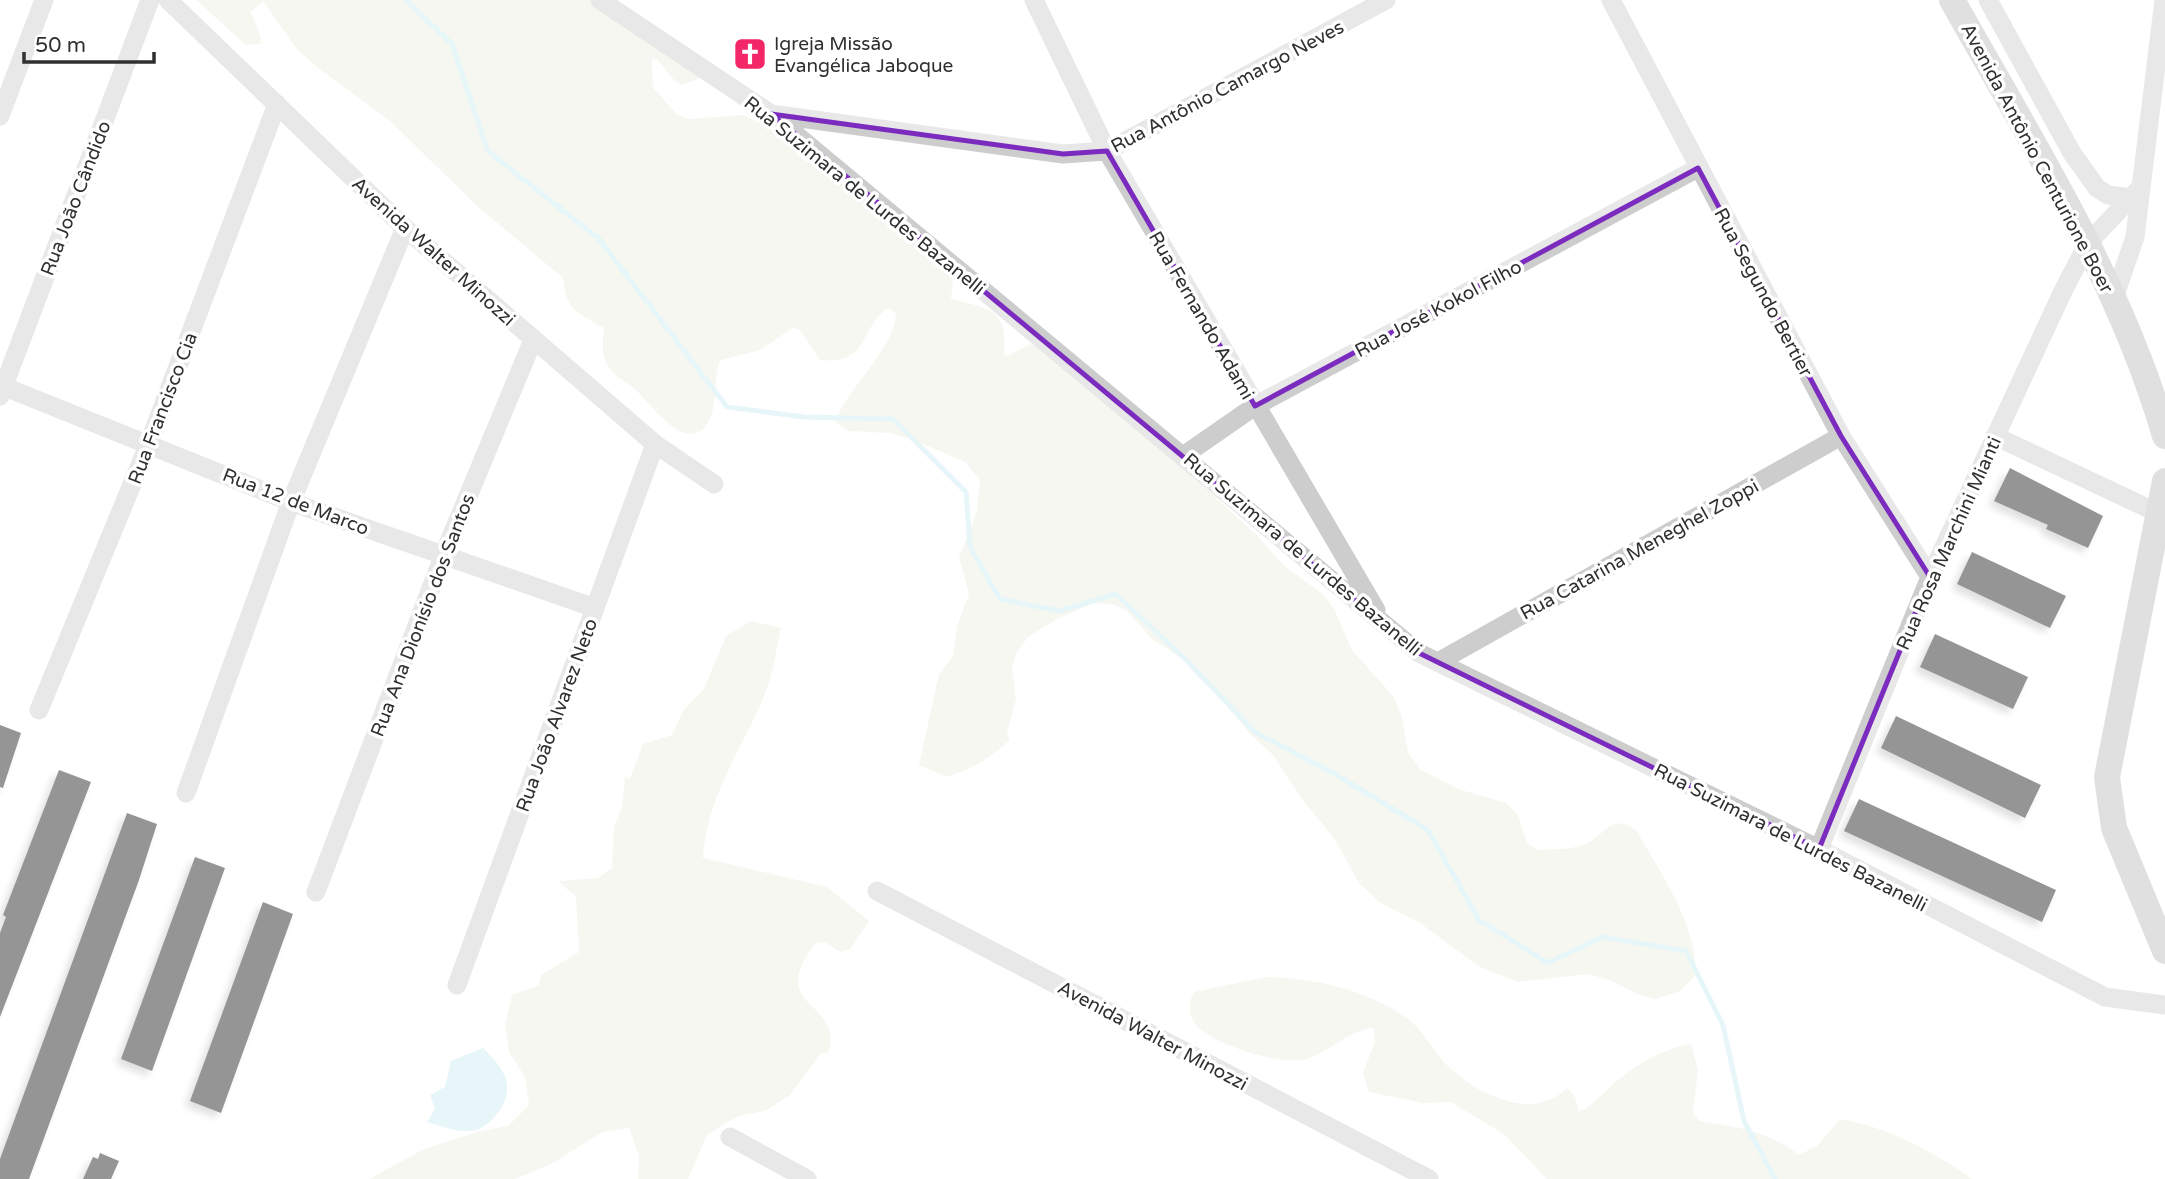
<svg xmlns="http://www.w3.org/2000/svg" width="2165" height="1179" font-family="'Varela Round',sans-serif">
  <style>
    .green { fill: #ebeede }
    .water { fill: #c9eaef }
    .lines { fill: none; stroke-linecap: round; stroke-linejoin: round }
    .stream { stroke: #c9eaef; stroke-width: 5 }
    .building { fill: #171717; filter: url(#shadow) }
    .street { stroke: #cdcdcd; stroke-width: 19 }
    .secondary { stroke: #bababa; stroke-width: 26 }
    .marked { fill: none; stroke: #7b2cbf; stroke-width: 5; stroke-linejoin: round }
    .labels { text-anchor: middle; stroke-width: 7; stroke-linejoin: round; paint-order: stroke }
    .poi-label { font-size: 19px; fill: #303030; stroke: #fff; text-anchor: start }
    .street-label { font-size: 19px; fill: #303030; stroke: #fff }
  </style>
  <defs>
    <filter id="shadow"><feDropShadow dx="-5" dy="5" stdDeviation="3.5" flood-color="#0004"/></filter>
  </defs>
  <rect width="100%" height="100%" fill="#fff"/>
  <!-- green -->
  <path class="green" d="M 196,0 L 606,0 L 705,76 L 682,85 L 674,80 L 657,59 L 652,60 L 653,88 L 678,115 L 689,119 L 744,115 L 777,131 L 803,160 L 834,164 L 949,270 L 953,280 L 951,299 C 991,309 1008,309 1004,355 L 1008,356 L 1031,344 L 1051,352 L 1210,492 L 1259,537 L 1283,565 L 1324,595 L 1335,611 L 1352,650 L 1393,696 L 1402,717 L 1408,753 L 1421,770 L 1458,789 L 1506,803 L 1518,815 L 1527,843 L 1538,850 C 1552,849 1570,850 1583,845 C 1606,837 1608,812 1636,830 C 1661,874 1696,922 1696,975 L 1680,991 L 1656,999 L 1640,995 L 1610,980 L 1588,974 L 1518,982 L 1478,966 L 1420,923 L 1379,902 L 1359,883 L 1334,838 L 1301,798 L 1273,755 L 1250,734 L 1193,665 L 1153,640 L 1127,611 L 1112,604 L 1094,603 L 1057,619 L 1028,637 L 1015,655 L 1012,670 L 1016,699 L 1007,733 L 1010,740 C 990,758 973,769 947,777 L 919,765 L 939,674 L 953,656 L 957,626 L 969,594 L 959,557 L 977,511 L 980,480 L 965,462 L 914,440 L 890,433 L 849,431 L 835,422 C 847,388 896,347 896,313 L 888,308 C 858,329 870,365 820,360 L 800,330 L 793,328 L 760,350 L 721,360 C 711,373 721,416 702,430 C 679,447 649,402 635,389 C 627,382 615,377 610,369 C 600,356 603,343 604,328 C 577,312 566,311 563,278 L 476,205 L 390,121 L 318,68 L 296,48 L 263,1 L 251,12 L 261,37 L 260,44 L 246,45 Z
    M 751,621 L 781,628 C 776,649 774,672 766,691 C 743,750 708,791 703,858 L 827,887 L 869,921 L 850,949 L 840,952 L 825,942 L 816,943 C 763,1009 845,999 828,1053 L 821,1053 L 790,1095 L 765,1111 L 738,1116 L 707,1135 L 688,1179 L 638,1179 L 639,1156 L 629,1128 L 602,1132 L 553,1163 L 515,1179 L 369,1179 L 424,1149 L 481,1131 L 508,1126 L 529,1105 L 525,1077 L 509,1052 L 505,1025 L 512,995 L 539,985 L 541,975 L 579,952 L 576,897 L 558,881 L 598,878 L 612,868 L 614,827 L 622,808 L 625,776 L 630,779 L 643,744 L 672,735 L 683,711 L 704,689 L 726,636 Z
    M 1266,977 C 1315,978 1367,990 1408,1019 C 1426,1032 1433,1053 1449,1067 C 1478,1095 1534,1122 1567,1088 L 1575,1097 L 1579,1112 C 1596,1104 1607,1088 1622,1077 C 1640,1062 1669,1047 1691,1044 L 1698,1070 L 1693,1113 L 1699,1121 C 1738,1127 1768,1131 1799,1155 L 1817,1146 L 1840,1119 C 1887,1127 1933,1151 1972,1179 L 1547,1179 L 1505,1135 L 1451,1102 L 1423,1103 L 1369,1092 L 1363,1073 L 1375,1041 L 1373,1028 C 1348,1031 1332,1050 1309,1058 C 1284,1068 1209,1044 1194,1022 C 1187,1013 1189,1001 1194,992 Z"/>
  <!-- water -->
  <path class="water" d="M 483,1048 C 493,1058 505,1070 507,1084 C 510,1103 489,1130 470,1131 C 455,1132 441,1126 427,1122 L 435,1109 L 430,1095 L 445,1087 L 451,1061 Z"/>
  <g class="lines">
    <!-- stream -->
    <path class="stream" d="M 406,0 L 452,44 L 488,151 L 599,239 L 727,407 L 804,417 L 893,419 L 966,492 L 970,547 L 1000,599 L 1059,611 L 1116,594 L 1185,659 L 1255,732 L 1333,773 L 1428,830 L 1479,920 L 1548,963 L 1602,937 L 1686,951 L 1723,1025 L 1744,1121 L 1775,1179"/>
  </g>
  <!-- building -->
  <path class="building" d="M 2010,468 L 2103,516 L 2088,548 L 2046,529 L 2048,525 L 1994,501 Z
    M 1972,552 L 2066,596 L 2050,628 L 1957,584 Z
    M 1935,634 L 2028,677 L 2013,709 L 1920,667 Z
    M 1896,716 L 2041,785 L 2025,818 L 1881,748 Z
    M 0,725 L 21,733 L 3,788 L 0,787 Z
    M 59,770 L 91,782 L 0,1017 L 0,933 L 6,917 L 3,915 Z
    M 1859,799 L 2056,890 L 2042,922 L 1844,831 Z
    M 127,813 L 157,824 L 139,880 L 29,1179 L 0,1179 L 0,1159 Z
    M 195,857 L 225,868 L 152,1071 L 121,1059 Z
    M 263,902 L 293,914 L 221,1113 L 190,1101 Z
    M 100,1153 L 119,1161 L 111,1179 L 83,1179 L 93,1157 L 98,1159 Z"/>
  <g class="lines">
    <!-- street -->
    <path class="street" d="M 168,0 L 405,228 L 655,444 L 714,484
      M 600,0 L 771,114 L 1419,653 L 1819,849 L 2105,997 L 2165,1005
      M 1034,0 L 1107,151 L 1376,610
      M 1611,0 L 1841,436 L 1930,577
      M 1988,0 L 2072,153 L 2097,188 L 2108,195 L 2132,198
      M 771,114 L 1063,154 L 1107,151 L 1386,0
      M 0,116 L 44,0
      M 2114,298 L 2135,237 L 2164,0
      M 0,385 L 291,502 L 595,608
      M 0,396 L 150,0
      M 1995,436 L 2160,514
      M 1183,456 L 1255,406 L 1698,168
      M 1438,662 L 1841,436
      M 39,710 L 149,443 L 277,104
      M 186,793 L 291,502 L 405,228
      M 1819,849 L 1930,577 L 2064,289 L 2088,243 L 2139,189
      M 877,891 L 1429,1179
      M 316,892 L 444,554 L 533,340
      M 457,985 L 655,444
      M 730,1137 L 807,1179"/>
    <!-- secondary -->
    <path class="secondary" d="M 1952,0 C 2031,141 2120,280 2165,436
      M 2165,481 L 2107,777 L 2114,828 L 2165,951"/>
  </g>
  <!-- marked area -->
  <path d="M0 0H2165V1179H0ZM 771,114 L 1063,154 L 1107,151 L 1255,406 L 1698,168 L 1841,436 L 1930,577 L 1819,849 L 1419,653 Z" fill="#fff" fill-opacity=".55" fill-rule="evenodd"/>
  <path class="marked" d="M 771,114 L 1063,154 L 1107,151 L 1255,406 L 1698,168 L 1841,436 L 1930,577 L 1819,849 L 1419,653 Z"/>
  <!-- icons -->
  <defs>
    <symbol id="church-square" viewBox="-11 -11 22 22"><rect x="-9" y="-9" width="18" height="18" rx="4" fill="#f32768" stroke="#fff"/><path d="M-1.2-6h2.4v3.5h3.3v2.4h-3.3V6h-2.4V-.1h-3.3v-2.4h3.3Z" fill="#fff"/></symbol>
  </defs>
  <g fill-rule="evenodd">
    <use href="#church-square" x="731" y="35" width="38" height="38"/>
  </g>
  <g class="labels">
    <!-- poi labels -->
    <g class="poi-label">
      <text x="774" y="50">Igreja Missão<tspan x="774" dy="22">Evangélica Jaboque</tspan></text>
    </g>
    <!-- street labels -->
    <g class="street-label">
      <text transform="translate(1227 86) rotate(-28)" y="7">Rua Antônio Camargo Neves</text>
      <text transform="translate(2038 158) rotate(62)" y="7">Avenida Antônio Centurione Boer</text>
      <text transform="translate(865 195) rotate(39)" y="7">Rua Suzimara de Lurdes Bazanelli</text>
      <text transform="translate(75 198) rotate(-69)" y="7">Rua João Cândido</text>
      <text transform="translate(434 251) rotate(42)" y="7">Avenida Walter Minozzi</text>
      <text transform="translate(1764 292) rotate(62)" y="7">Rua Segundo Bertier</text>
      <text transform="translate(1438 308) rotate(-28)" y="7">Rua José Kokol Filho</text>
      <text transform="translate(1202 315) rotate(60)" y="7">Rua Fernando Adami</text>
      <text transform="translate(162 408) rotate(-69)" y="7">Rua Francisco Cia</text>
      <text transform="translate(296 501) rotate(21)" y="7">Rua 12 de Marco</text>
      <text transform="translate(1948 543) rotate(-66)" y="7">Rua Rosa Marchini Mianti</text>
      <text transform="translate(1639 549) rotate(-29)" y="7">Rua Catarina Meneghel Zoppi</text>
      <text transform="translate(1303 554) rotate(40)" y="7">Rua Suzimara de Lurdes Bazanelli</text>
      <text transform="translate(422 615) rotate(-69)" y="7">Rua Ana Dionísio dos Santos</text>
      <text transform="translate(556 715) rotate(-70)" y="7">Rua João Alvarez Neto</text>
      <text transform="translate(1791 837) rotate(27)" y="7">Rua Suzimara de Lurdes Bazanelli</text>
      <text transform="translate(1153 1035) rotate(28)" y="7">Avenida Walter Minozzi</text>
    </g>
  </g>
  <!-- scale -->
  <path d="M24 52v10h130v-10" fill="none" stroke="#303030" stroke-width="3.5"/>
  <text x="35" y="52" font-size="21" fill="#303030" stroke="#ffffff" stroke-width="5" paint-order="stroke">50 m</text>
</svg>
